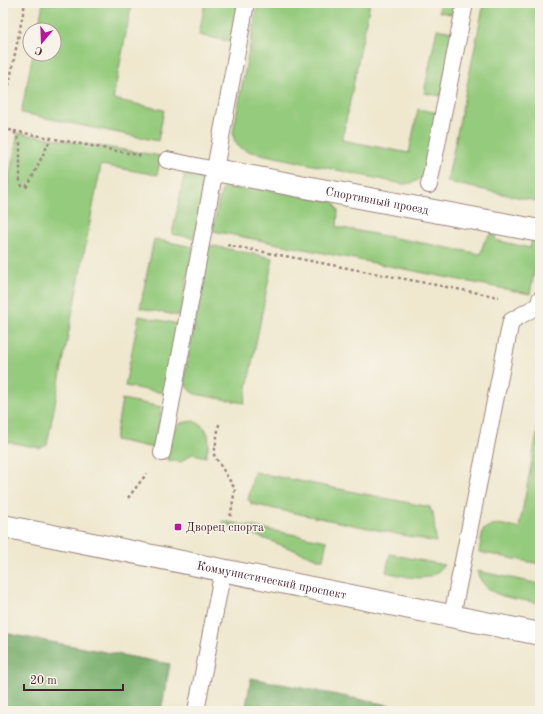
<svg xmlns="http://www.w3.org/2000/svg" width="543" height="714" font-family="'Old Standard TT',serif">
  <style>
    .green { fill: #95cb7d; stroke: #707554 }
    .forest { fill: #78af6c; stroke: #61674c }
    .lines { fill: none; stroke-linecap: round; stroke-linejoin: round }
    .service-casing { stroke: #9c847d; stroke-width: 18 }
    .minor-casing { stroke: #9c847d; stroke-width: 24 }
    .secondary-casing { stroke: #9c847d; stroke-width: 24 }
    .path { stroke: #9c847d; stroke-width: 2.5; stroke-dasharray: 3 3; stroke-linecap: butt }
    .service { stroke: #fff; stroke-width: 16 }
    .minor { stroke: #fff; stroke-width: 22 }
    .secondary { stroke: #fff; stroke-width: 22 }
    .poi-dot { fill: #b5179e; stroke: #f7f3e8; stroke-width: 1.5 }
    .labels { text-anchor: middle; stroke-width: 3; stroke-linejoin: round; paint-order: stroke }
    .street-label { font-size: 12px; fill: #4a1f2b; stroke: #f7f3e8 }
    .poi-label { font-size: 12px; fill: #4a1f2b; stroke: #f7f3e8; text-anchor: start }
  </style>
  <rect width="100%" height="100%" fill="#f7f3e8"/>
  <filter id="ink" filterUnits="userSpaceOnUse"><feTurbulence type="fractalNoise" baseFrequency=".025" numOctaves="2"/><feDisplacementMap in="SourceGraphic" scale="8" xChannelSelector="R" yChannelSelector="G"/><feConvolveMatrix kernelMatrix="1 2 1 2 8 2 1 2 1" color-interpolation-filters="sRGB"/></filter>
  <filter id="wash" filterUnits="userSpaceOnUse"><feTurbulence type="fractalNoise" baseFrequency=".012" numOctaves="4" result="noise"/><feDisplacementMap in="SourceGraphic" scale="16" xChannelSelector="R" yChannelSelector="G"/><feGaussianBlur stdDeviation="0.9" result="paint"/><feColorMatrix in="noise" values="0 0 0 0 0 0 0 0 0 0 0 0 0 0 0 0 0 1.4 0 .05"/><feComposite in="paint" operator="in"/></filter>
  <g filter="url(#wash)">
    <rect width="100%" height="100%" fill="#efe8cf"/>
    <!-- green -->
    <path class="green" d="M 43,3 L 132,3 L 113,99 L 164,110 L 158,141 L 21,113 L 33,54 L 54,54 L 54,30 L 38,30 Z
      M 205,3 L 239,3 L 232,42 L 199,35 Z
      M 258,3 L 370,3 L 342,140 L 409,153 L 418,109 L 439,113 L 426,172 C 420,180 414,184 403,184 L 247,151 C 238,148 234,143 233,133 Z
      M 440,3 L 460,3 L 457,15 L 439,12 Z
      M 484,3 L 540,3 L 540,202 L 447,182 Z
      M 437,29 L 454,32 L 441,96 L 424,93 Z
      M 18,133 L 161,156 L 157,175 L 101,165 L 47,445 L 40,448 L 3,441 L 3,208 Z
      M 185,172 C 210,172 204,194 200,210 C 198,219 196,229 194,238 L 172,234 Z
      M 228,182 L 334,202 L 338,211 L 337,227 L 481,254 C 483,243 485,236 496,232 L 495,240 L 530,248 L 532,240 L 540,241 L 530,294 L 213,231 C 216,217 217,192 228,182 Z
      M 154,239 L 193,247 L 180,316 L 140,308 Z
      M 209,245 L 273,258 L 244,403 L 195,394 C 189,391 185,386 184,379 Z
      M 139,316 L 178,324 L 164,393 L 125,386 Z
      M 122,399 L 162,407 L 154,448 L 115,440 Z
      M 540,419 L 540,564 L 479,552 L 483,530 C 497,520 503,526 519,528 Z
      M 193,421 C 212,428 210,440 206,457 L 192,454 L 181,462 L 167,460 L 173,430 L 181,423 Z
      M 254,472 L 430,507 L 431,511 L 433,512 L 436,542 L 251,504 L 251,501 L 248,500 Z
      M 223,521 L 327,541 L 323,559 L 318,559 L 223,523 Z
      M 390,554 L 444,565 C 429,585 409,577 386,572 Z
      M 477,571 L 540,584 L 540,603 C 514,598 485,599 477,571 Z"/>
    <!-- forest -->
    <path class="forest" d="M 3,633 L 170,664 L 161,711 L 3,711 Z
      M 251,678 L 419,711 L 245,711 Z"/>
  </g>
  <g filter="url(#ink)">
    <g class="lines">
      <defs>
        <path id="service" d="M 167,160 L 215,170
          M 429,185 L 465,3
          M 162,453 L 246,3
          M 452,616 L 511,321 L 539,305 L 540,299
          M 196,711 L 223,570"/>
        <g id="minor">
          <path id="s1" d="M 215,170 L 540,231"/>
        </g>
        <g id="secondary">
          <path id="s2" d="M 3,526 L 540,634"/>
        </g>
      </defs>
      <!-- service casing -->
      <use href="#service" class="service-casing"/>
      <!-- minor casing -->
      <use href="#minor" class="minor-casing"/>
      <!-- secondary casing -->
      <use href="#secondary" class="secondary-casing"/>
      <!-- path -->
      <path class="path" d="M 3,115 L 25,3
        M 9,130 L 14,131 L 20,143 L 20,182 L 22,186 L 26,187 L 29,184 L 51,138
        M 14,131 L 143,156
        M 227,245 L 499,297
        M 219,424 L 214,455 L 235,489 L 230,519
        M 128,498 L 147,473"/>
      <!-- service -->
      <use href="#service" class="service"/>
      <!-- minor -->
      <use href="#minor" class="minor"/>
      <!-- secondary -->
      <use href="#secondary" class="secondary"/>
    </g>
  </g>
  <!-- markers -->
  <rect class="poi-dot" x="174" y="523" width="8" height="8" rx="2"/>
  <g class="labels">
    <!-- street labels -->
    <g class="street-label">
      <text dy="4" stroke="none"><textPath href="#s1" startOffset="165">Спортивный проезд</textPath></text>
      <text dy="4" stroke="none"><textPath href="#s2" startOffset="274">Коммунистический проспект</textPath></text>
    </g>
    <!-- poi labels -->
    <g class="poi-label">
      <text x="186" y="531">Дворец спорта</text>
    </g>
  </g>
  <!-- margin -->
  <rect width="543" height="714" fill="none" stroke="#f7f3e8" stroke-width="16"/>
  <!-- north arrow -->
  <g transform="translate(42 42) rotate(199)"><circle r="19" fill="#f7f3e8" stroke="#b29e9c"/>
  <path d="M0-3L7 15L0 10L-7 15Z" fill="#b5179e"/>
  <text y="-6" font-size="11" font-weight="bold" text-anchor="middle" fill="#4a1f2b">С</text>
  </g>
  <!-- scale -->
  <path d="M24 684v6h99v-6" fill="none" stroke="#4a1f2b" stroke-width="2"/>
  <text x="30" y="684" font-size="12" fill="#4a1f2b" stroke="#f7f3e8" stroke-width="3" paint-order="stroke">20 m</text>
</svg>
